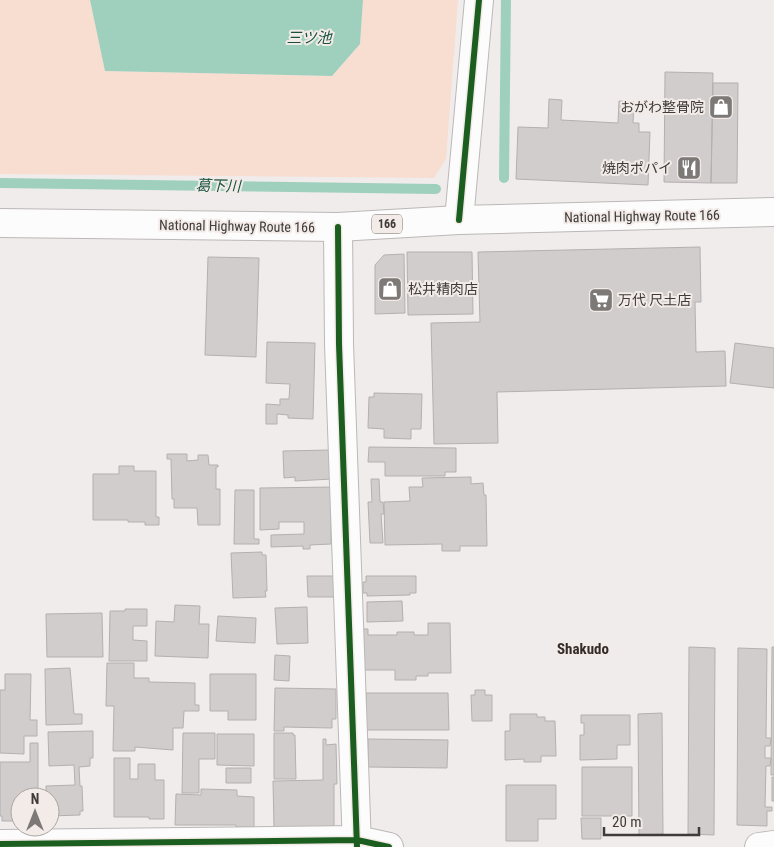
<svg xmlns="http://www.w3.org/2000/svg" width="774" height="847" font-family="'Roboto Condensed','Noto Sans JP',sans-serif">
  <style>
    .green { fill: #f8ddd1 }
    .water { fill: #9fd0bd }
    .lines { fill: none; stroke-linecap: round; stroke-linejoin: round }
    .stream { stroke: #9fd0bd; stroke-width: 10 }
    .building { fill: #d0cdcc; stroke: #b4b0af }
    .street-casing { stroke: #bbb8b7; stroke-width: 30 }
    .highway-casing { stroke: #bbb8b7; stroke-width: 30 }
    .street { stroke: #fdfcfc; stroke-width: 28 }
    .highway { stroke: #fdfcfc; stroke-width: 28 }
    .cycleway-casing { stroke: #f3ebe8; stroke-width: 9 }
    .cycleway { stroke: #1b5e20; stroke-width: 6 }
    .labels { text-anchor: middle; stroke-width: 4; stroke-linejoin: round; paint-order: stroke }
    .shield { fill: #f3ebe8; stroke: #74706e; stroke-width: 1 }
    .shield-label { font-size: 12px; font-weight: bold; fill: #3e3b39 }
    .poi-label { font-size: 14px; fill: #3e3b39; stroke: #f3ebe8; text-anchor: end }
    .street-label { font-size: 14px; fill: #3e3b39; stroke: #f3ebe8 }
    .water-label { font-size: 15px; font-style: italic; fill: #175240; stroke: #f3ebe8 }
    .neighbourhood-label { font-size: 15px; font-weight: bold; fill: #322c29; stroke: #f3ebe8 }
  </style>
  <rect width="100%" height="100%" fill="#f0eceb"/>
  <!-- green -->
  <path class="green" d="M 0,0 L 90,0 L 105,71 L 332,76 L 360,44 L 363,0 L 458,0 L 446,159 L 434,178 L 0,174 Z"/>
  <!-- water -->
  <path class="water" d="M 90,0 L 363,0 L 360,44 L 332,76 L 105,71 Z"/>
  <g class="lines">
    <!-- stream -->
    <path class="stream" d="M 504,178 L 506,0
      M 0,183 L 436,189"/>
  </g>
  <!-- building -->
  <path class="building" d="M 665,72 L 713,73 L 711,183 L 664,182 Z
    M 713,83 L 738,83 L 737,183 L 711,183 Z
    M 549,99 L 562,100 L 561,120 L 618,123 L 619,101 L 634,102 L 633,123 L 639,123 L 639,132 L 650,132 L 648,185 L 516,179 L 518,127 L 548,128 Z
    M 700,247 L 701,302 L 695,302 L 696,352 L 725,351 L 726,386 L 497,392 L 498,443 L 434,444 L 431,323 L 480,322 L 478,252 Z
    M 407,252 L 472,252 L 473,314 L 408,315 Z
    M 404,254 L 405,313 L 375,314 L 375,265 L 384,255 Z
    M 208,257 L 259,258 L 256,357 L 205,355 Z
    M 267,342 L 315,343 L 313,419 L 288,418 L 288,415 L 277,414 L 277,424 L 266,424 L 266,404 L 280,405 L 280,399 L 289,399 L 290,384 L 266,383 Z
    M 735,343 L 774,348 L 774,388 L 730,383 Z
    M 374,393 L 422,394 L 421,429 L 411,429 L 411,439 L 384,438 L 384,429 L 368,428 L 369,397 L 374,397 Z
    M 369,447 L 456,448 L 456,472 L 445,472 L 445,476 L 385,476 L 385,462 L 368,462 Z
    M 331,450 L 332,479 L 295,481 L 295,477 L 284,478 L 283,451 Z
    M 167,454 L 187,454 L 187,461 L 198,460 L 198,455 L 208,455 L 209,465 L 218,465 L 218,467 L 216,467 L 216,489 L 220,489 L 220,525 L 198,525 L 197,508 L 174,508 L 174,499 L 172,499 L 171,459 L 167,459 Z
    M 119,466 L 134,466 L 134,471 L 156,471 L 156,517 L 159,517 L 159,525 L 145,525 L 145,522 L 128,522 L 128,520 L 93,520 L 93,474 L 119,474 Z
    M 471,477 L 471,484 L 483,483 L 484,495 L 486,495 L 487,546 L 460,546 L 460,551 L 442,551 L 442,544 L 385,545 L 384,502 L 410,501 L 409,487 L 423,487 L 422,478 Z
    M 371,479 L 379,479 L 380,502 L 383,502 L 384,514 L 381,514 L 383,543 L 370,543 L 368,502 L 372,502 Z
    M 334,487 L 334,510 L 331,510 L 331,544 L 310,545 L 310,549 L 303,549 L 303,546 L 271,547 L 271,535 L 304,534 L 304,522 L 279,522 L 279,529 L 260,530 L 260,488 Z
    M 235,490 L 254,490 L 254,539 L 259,539 L 259,544 L 234,544 Z
    M 262,552 L 262,555 L 266,555 L 267,591 L 265,591 L 266,597 L 233,598 L 231,553 Z
    M 307,576 L 335,576 L 335,597 L 308,597 Z
    M 366,576 L 416,576 L 416,593 L 410,593 L 410,595 L 367,596 L 367,593 L 363,593 L 363,582 L 366,582 Z
    M 402,601 L 403,621 L 367,622 L 367,602 Z
    M 175,605 L 200,606 L 199,624 L 209,624 L 208,658 L 155,656 L 156,621 L 174,622 Z
    M 307,607 L 308,643 L 277,644 L 275,608 Z
    M 125,609 L 147,609 L 147,626 L 133,626 L 133,640 L 147,641 L 147,661 L 109,661 L 110,611 L 125,611 Z
    M 102,613 L 103,657 L 47,657 L 46,614 Z
    M 218,616 L 256,618 L 255,643 L 216,641 Z
    M 428,623 L 450,623 L 451,673 L 428,673 L 428,676 L 416,676 L 416,680 L 395,680 L 395,670 L 363,670 L 363,629 L 368,629 L 368,635 L 397,635 L 397,632 L 414,632 L 414,635 L 428,635 Z
    M 689,647 L 715,648 L 714,835 L 688,834 Z
    M 772,647 L 774,647 L 774,775 L 771,775 Z
    M 738,648 L 767,649 L 766,738 L 771,738 L 770,746 L 765,746 L 765,758 L 771,758 L 770,766 L 766,766 L 765,807 L 772,807 L 772,811 L 767,811 L 767,826 L 737,825 Z
    M 275,655 L 290,656 L 289,681 L 274,680 Z
    M 107,663 L 134,663 L 134,678 L 149,678 L 149,682 L 195,683 L 195,705 L 199,705 L 199,711 L 184,711 L 183,728 L 173,728 L 173,750 L 135,747 L 135,751 L 113,751 L 114,706 L 106,706 Z
    M 70,668 L 74,714 L 82,714 L 82,724 L 46,725 L 45,669 Z
    M 5,674 L 31,674 L 30,720 L 37,720 L 37,736 L 24,736 L 24,754 L 0,753 L 0,690 L 5,690 Z
    M 210,674 L 256,674 L 256,720 L 228,720 L 228,711 L 210,711 Z
    M 275,688 L 336,689 L 336,719 L 332,719 L 332,728 L 284,727 L 284,731 L 274,731 Z
    M 475,690 L 485,690 L 485,695 L 492,695 L 492,721 L 472,721 L 471,695 L 475,695 Z
    M 366,693 L 448,693 L 449,730 L 366,730 Z
    M 662,713 L 663,834 L 639,835 L 638,714 Z
    M 510,714 L 537,714 L 537,717 L 545,717 L 545,721 L 555,721 L 556,756 L 541,756 L 541,762 L 524,762 L 524,759 L 505,760 L 505,731 L 510,731 Z
    M 581,715 L 630,715 L 630,745 L 617,745 L 617,759 L 580,760 L 580,735 L 584,735 L 584,723 L 581,723 Z
    M 93,731 L 93,758 L 90,758 L 90,766 L 79,767 L 80,786 L 82,786 L 83,811 L 80,811 L 80,815 L 50,816 L 50,797 L 46,797 L 46,786 L 75,785 L 74,765 L 49,766 L 48,732 Z
    M 183,733 L 215,733 L 215,759 L 199,759 L 199,793 L 182,793 Z
    M 274,733 L 293,733 L 293,735 L 295,735 L 296,779 L 274,779 Z
    M 217,734 L 254,734 L 254,766 L 217,765 Z
    M 323,739 L 326,739 L 326,745 L 336,744 L 337,784 L 334,784 L 334,827 L 274,828 L 273,781 L 323,780 Z
    M 368,739 L 448,740 L 447,768 L 368,767 Z
    M 30,743 L 38,743 L 38,797 L 20,797 L 20,821 L 2,821 L 2,816 L 0,816 L 0,762 L 30,762 Z
    M 114,758 L 130,758 L 130,779 L 138,779 L 138,764 L 155,764 L 155,780 L 164,780 L 164,819 L 149,819 L 149,817 L 114,817 Z
    M 582,767 L 632,767 L 632,816 L 582,816 Z
    M 226,768 L 251,768 L 251,783 L 226,783 Z
    M 772,777 L 774,777 L 774,801 L 772,801 Z
    M 506,785 L 556,785 L 556,819 L 538,819 L 538,841 L 506,841 Z
    M 201,789 L 237,790 L 237,796 L 254,797 L 254,827 L 236,827 L 236,825 L 175,825 L 176,794 L 201,795 Z
    M 581,818 L 601,818 L 601,839 L 582,839 Z"/>
  <g class="lines">
    <defs>
      <path id="street" d="M 459,220 L 479,0
        M 338,227 L 339,344 L 357,847
        M 0,844 L 357,840 L 389,847
        M 759,847 L 774,845"/>
      <path id="highway" d="M 0,223 L 338,227 L 459,220 L 774,212"/>
    </defs>
    <!-- street casing -->
    <use href="#street" class="street-casing"/>
    <!-- highway casing -->
    <use href="#highway" class="highway-casing"/>
    <!-- street -->
    <use href="#street" class="street"/>
    <!-- highway -->
    <use href="#highway" class="highway"/>
    <defs>
      <path id="cycleway" d="M 459,220 L 479,0
        M 338,227 L 339,344 L 357,847
        M 0,844 L 357,840 L 389,847"/>
    </defs>
    <!-- cycleway casing -->
    <use href="#cycleway" class="cycleway-casing"/>
    <!-- cycleway -->
    <use href="#cycleway" class="cycleway"/>
  </g>
  <!-- icons -->
  <defs>
    <symbol id="shop-square" viewBox="-11 -11 22 22"><rect x="-9" y="-9" width="18" height="18" rx="4" fill="#7c7977" stroke="#f3ebe8"/><path d="M-5-2.5h2.3a2.7 3.5 0 0 1 5.4 0H5L5.5 6h-11ZM-1.5-2.5h3a1.5 2.3 0 0 0-3 0Z" fill="#fff"/></symbol>
    <symbol id="restaurant-square" viewBox="-11 -11 22 22"><rect x="-9" y="-9" width="18" height="18" rx="4" fill="#7c7977" stroke="#f3ebe8"/><path d="M-5-6h1v4h1v-4h1v4h1v-4h1v5L-1.5 .5V6h-2V.5L-5-1ZM5-6V6H3V1.5H1.5Q1.5-4 5-6Z" fill="#fff"/></symbol>
    <symbol id="supermarket-square" viewBox="-11 -11 22 22"><rect x="-9" y="-9" width="18" height="18" rx="4" fill="#7c7977" stroke="#f3ebe8"/><path d="M-6-5.5h2.5l.6 2H6L4.5 2H-2.5L-4.4-4H-6ZM-1.5 3.2a1.3 1.3 0 1 0 .1 0ZM3 3.2a1.3 1.3 0 1 0 .1 0Z" fill="#fff"/></symbol>
  </defs>
  <g fill-rule="evenodd">
    <use href="#shop-square" x="707" y="93" width="28" height="28"/>
    <use href="#restaurant-square" x="675" y="154" width="28" height="28"/>
    <use href="#shop-square" x="376" y="275" width="28" height="28"/>
    <use href="#supermarket-square" x="587" y="286" width="28" height="28"/>
  </g>
  <g class="labels">
    <!-- shield labels -->
    <rect class="shield" x="372" y="214.5" width="30" height="19" rx="4"/>
    <g class="shield-label">
      <text x="387" y="228">166</text>
    </g>
    <!-- poi labels -->
    <g class="poi-label">
      <text x="704" y="112">おがわ整骨院</text>
      <text x="672" y="173">焼肉ポパイ</text>
      <text x="408" y="294" text-anchor="start">松井精肉店</text>
      <text x="618" y="305" text-anchor="start">万代 尺土店</text>
    </g>
    <!-- street labels -->
    <g class="street-label">
      <text transform="translate(642 216) rotate(-1)" y="5">National Highway Route 166</text>
      <text transform="translate(237 226) rotate(1)" y="5">National Highway Route 166</text>
    </g>
    <!-- water labels -->
    <g class="water-label">
      <text x="309" y="43">三ツ池</text>
      <text transform="translate(218 186) rotate(1)" y="5">葛下川</text>
    </g>
    <!-- neighbourhood labels -->
    <g class="neighbourhood-label">
      <text x="583" y="654">Shakudo</text>
    </g>
  </g>
  <!-- north arrow -->
  <g transform="translate(35 812)"><circle r="24" fill="#f3ebe8" stroke="#aba5a2"/>
  <path d="M0-4L9 19L0 12L-9 19Z" fill="#7c7977"/>
  <text y="-8" font-size="14" font-weight="bold" text-anchor="middle" fill="#3e3b39">N</text>
  </g>
  <!-- scale -->
  <path d="M604 827v8h95v-8" fill="none" stroke="#3e3b39" stroke-width="2.5"/>
  <text x="612" y="827" font-size="15" fill="#3e3b39" stroke="#f3ebe8" stroke-width="4" paint-order="stroke">20 m</text>
</svg>
